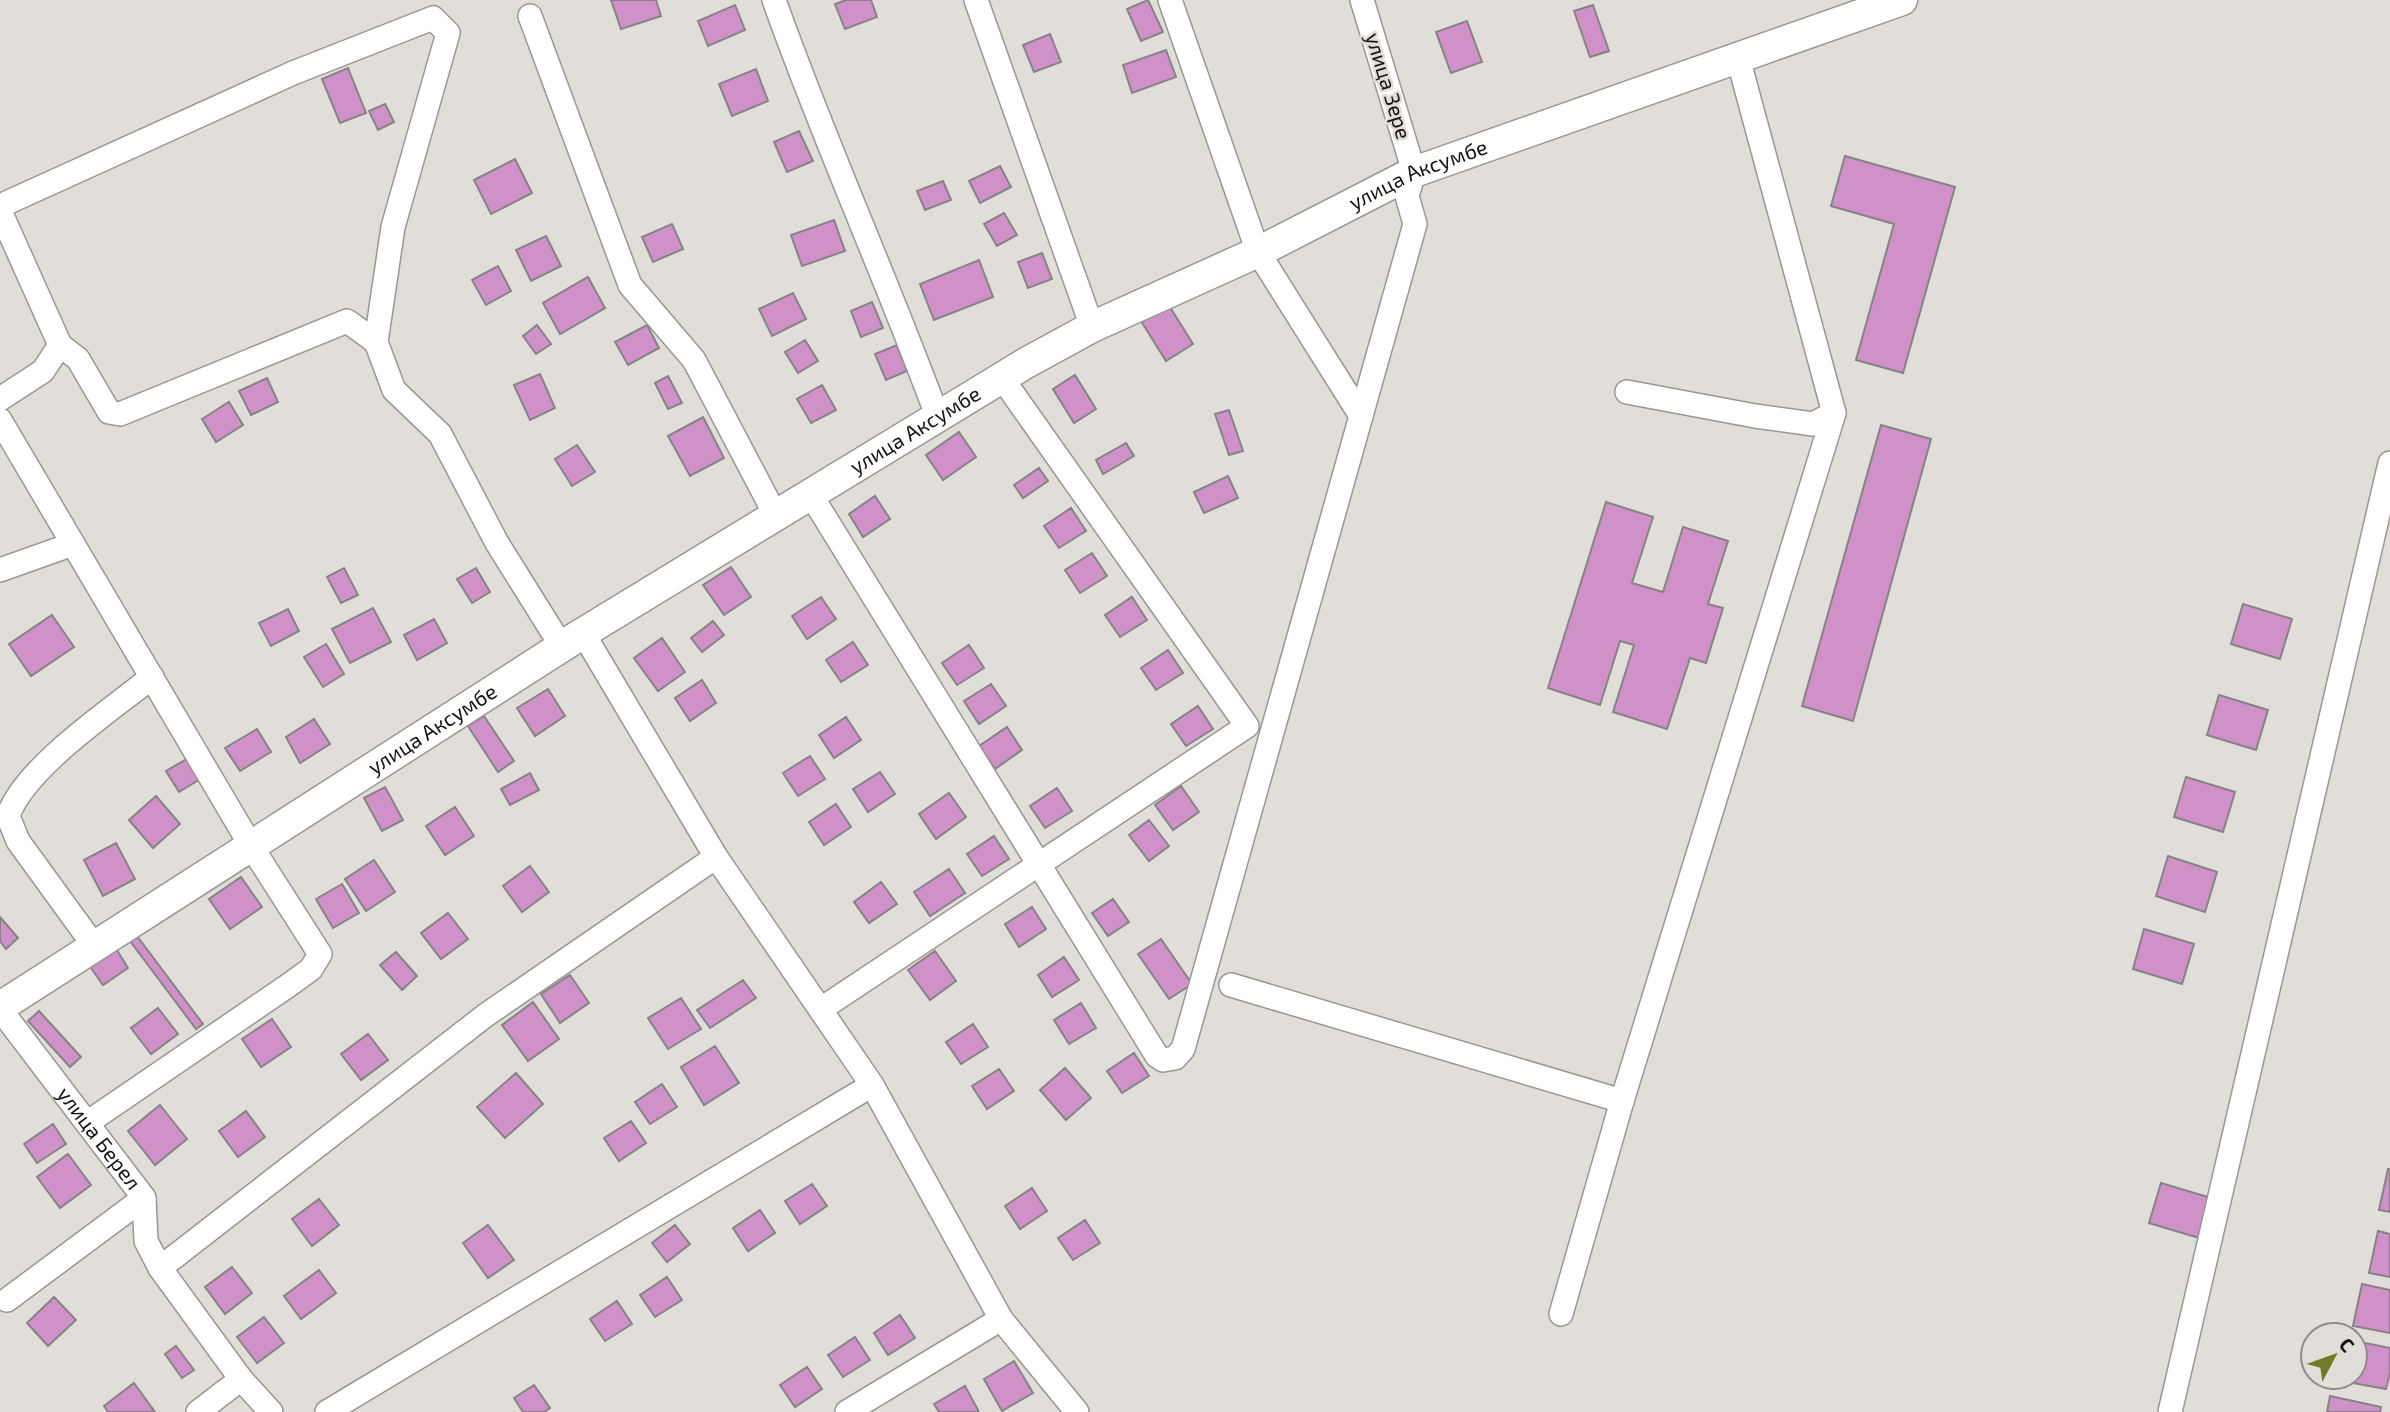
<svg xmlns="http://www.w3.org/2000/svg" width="2390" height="1412" font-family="'Exo 2',sans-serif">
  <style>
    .building { fill: #d091c9; stroke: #868386; stroke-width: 2 }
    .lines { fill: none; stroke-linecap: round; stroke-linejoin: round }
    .minor-casing { stroke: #999793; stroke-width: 26 }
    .major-casing { stroke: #999793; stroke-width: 33 }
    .minor { stroke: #fff; stroke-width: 23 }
    .major { stroke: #fff; stroke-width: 30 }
    .labels { text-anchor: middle; stroke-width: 5; stroke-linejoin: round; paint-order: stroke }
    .street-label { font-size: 21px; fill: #141312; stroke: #e1deda }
  </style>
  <rect width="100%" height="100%" fill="#e1deda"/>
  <!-- building -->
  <path class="building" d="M 611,0 L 656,0 L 661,16 L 621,29 Z
    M 846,0 L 871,0 L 877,17 L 845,29 L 835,4 Z
    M 1148,0 L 1163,32 L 1141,41 L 1127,9 Z
    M 735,5 L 745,30 L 708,46 L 698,21 Z
    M 1593,5 L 1609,51 L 1590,57 L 1574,11 Z
    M 1467,21 L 1482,62 L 1451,73 L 1436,32 Z
    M 1050,34 L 1061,62 L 1034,72 L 1023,45 Z
    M 1166,50 L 1176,77 L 1132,93 L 1123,65 Z
    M 348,68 L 366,113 L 340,123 L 322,79 Z
    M 756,69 L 768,101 L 732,116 L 719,84 Z
    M 385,104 L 394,122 L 378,130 L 369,111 Z
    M 799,131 L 813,161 L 787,172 L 774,142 Z
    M 1845,156 L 1955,187 L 1903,373 L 1856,360 L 1894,224 L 1831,206 Z
    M 515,159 L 532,193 L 491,214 L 474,180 Z
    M 1000,166 L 1011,187 L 980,203 L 969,181 Z
    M 943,181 L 951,200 L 925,210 L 917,191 Z
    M 1004,213 L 1017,235 L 997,246 L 984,224 Z
    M 834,220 L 845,251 L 802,266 L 791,235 Z
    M 672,224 L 683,249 L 653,262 L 642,237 Z
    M 546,236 L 561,266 L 531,281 L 516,250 Z
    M 1042,253 L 1052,279 L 1028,288 L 1018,262 Z
    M 979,260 L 993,297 L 934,320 L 920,284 Z
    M 498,266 L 511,291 L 486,305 L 472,280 Z
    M 588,277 L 605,308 L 560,334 L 543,303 Z
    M 793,293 L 806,319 L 772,336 L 759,309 Z
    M 872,302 L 883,328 L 861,337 L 851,311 Z
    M 1168,304 L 1193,344 L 1166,361 L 1141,321 Z
    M 537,325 L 551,344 L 536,354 L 523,336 Z
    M 647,325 L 659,348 L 628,365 L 615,342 Z
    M 805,340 L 818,361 L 798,373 L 785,352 Z
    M 897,345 L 907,371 L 886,380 L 875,354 Z
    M 540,374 L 555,408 L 530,420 L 514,385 Z
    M 1075,375 L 1096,409 L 1074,423 L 1053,389 Z
    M 668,376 L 682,403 L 668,409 L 655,383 Z
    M 267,378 L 278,402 L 251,415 L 239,391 Z
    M 822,385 L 836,410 L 811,423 L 797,399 Z
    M 229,402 L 243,425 L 216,442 L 202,419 Z
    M 1229,410 L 1243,451 L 1229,455 L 1215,414 Z
    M 703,417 L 724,458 L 690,476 L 668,436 Z
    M 1881,425 L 1931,439 L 1853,721 L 1802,706 Z
    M 959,432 L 976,457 L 943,480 L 926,455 Z
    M 1126,443 L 1134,456 L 1103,474 L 1096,460 Z
    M 577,445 L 595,472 L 572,486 L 555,459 Z
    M 1039,468 L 1048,481 L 1023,498 L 1014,485 Z
    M 1228,476 L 1238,498 L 1204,513 L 1194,492 Z
    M 875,496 L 890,519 L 863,537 L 849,514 Z
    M 1606,502 L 1653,517 L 1632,583 L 1663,592 L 1683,527 L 1728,541 L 1708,604 L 1723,608 L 1706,663 L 1690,658 L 1667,729 L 1613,712 L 1634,645 L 1620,641 L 1600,705 L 1548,688 Z
    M 1071,508 L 1086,531 L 1059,548 L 1044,526 Z
    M 1092,553 L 1107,576 L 1080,593 L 1065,570 Z
    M 731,567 L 751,597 L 724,615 L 703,585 Z
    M 344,568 L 358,595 L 341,603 L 327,577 Z
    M 476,568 L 490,592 L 472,603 L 457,579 Z
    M 821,597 L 836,619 L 807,639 L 792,616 Z
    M 1132,597 L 1147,620 L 1120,637 L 1105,615 Z
    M 2243,604 L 2292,619 L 2280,659 L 2231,644 Z
    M 373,608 L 391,642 L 350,663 L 332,629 Z
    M 288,609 L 299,631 L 271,646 L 259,623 Z
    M 52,615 L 74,647 L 31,676 L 9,644 Z
    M 434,619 L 447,643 L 417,660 L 404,635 Z
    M 713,621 L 724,635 L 702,652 L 691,638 Z
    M 662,638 L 685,672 L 658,691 L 634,658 Z
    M 853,642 L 868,665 L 841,682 L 826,660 Z
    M 326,644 L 344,674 L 323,687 L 304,657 Z
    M 969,645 L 984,668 L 957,685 L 942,663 Z
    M 1168,650 L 1183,673 L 1156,690 L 1141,668 Z
    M 702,680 L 716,703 L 690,721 L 675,698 Z
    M 991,684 L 1006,706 L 979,724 L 964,701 Z
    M 548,689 L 565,716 L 535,736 L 517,708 Z
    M 2219,695 L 2268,710 L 2256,750 L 2207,735 Z
    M 1198,706 L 1213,729 L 1186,746 L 1171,724 Z
    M 484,716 L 514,761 L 498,772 L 468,726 Z
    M 846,717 L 861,740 L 834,758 L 819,735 Z
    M 314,719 L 330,744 L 300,763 L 286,737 Z
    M 1007,727 L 1022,750 L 995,769 L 979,746 Z
    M 257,729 L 271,752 L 240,771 L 225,748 Z
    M 810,756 L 825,779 L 798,796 L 783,773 Z
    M 190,757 L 202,778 L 179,792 L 166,771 Z
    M 880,772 L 895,794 L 868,812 L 853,789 Z
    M 530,773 L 539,790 L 510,805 L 501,789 Z
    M 2186,777 L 2235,792 L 2223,832 L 2174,817 Z
    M 1181,786 L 1199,812 L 1173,830 L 1155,805 Z
    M 385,787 L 403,820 L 382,831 L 364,798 Z
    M 1057,788 L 1072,811 L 1045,828 L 1030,806 Z
    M 949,793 L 966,817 L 936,839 L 919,814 Z
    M 156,796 L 180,824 L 153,848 L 129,820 Z
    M 836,804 L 851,827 L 824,845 L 809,822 Z
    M 455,807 L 474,836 L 445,855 L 426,826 Z
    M 1149,820 L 1169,846 L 1149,861 L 1129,835 Z
    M 994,836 L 1009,859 L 982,876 L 967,854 Z
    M 116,843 L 135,879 L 103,896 L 84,860 Z
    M 2168,856 L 2217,872 L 2205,912 L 2156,896 Z
    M 374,860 L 395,892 L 366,911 L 345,879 Z
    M 530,866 L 549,892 L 522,912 L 503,886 Z
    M 949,869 L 965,893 L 930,916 L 914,892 Z
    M 241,877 L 262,907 L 230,929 L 209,899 Z
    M 881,882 L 897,904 L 869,923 L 854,902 Z
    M 342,884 L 359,913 L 333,928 L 316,899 Z
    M 1113,899 L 1129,922 L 1108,936 L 1092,913 Z
    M 1032,907 L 1046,929 L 1019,947 L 1005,924 Z
    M 448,913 L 468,939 L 441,959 L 421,933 Z
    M 0,917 L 18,938 L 6,949 L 0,941 Z
    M 2144,929 L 2194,944 L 2182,984 L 2133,969 Z
    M 134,932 L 203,1024 L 196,1029 L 127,937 Z
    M 1161,939 L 1192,984 L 1169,999 L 1138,954 Z
    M 115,947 L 128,968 L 103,985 L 89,965 Z
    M 935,951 L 956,981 L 930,1000 L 908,970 Z
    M 396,952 L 417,976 L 402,990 L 380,965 Z
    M 1064,957 L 1079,980 L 1052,997 L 1038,975 Z
    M 570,975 L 589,1003 L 560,1023 L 541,994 Z
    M 743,980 L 756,998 L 710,1028 L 697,1010 Z
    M 681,998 L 701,1029 L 668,1049 L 648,1018 Z
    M 533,1002 L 559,1039 L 528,1061 L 502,1025 Z
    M 1081,1003 L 1096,1028 L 1069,1044 L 1054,1020 Z
    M 158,1008 L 178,1034 L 151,1054 L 131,1028 Z
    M 39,1011 L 81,1057 L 70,1067 L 28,1021 Z
    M 272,1019 L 291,1047 L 261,1067 L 242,1039 Z
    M 973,1024 L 988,1047 L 961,1064 L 946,1042 Z
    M 368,1034 L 388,1060 L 361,1080 L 341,1054 Z
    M 715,1046 L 739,1083 L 704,1105 L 681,1067 Z
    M 1134,1053 L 1149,1076 L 1122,1093 L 1107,1071 Z
    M 1065,1068 L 1091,1098 L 1066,1120 L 1040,1090 Z
    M 999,1069 L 1014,1091 L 987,1109 L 972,1086 Z
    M 516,1073 L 543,1104 L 505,1138 L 477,1107 Z
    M 662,1084 L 677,1107 L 650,1124 L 635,1102 Z
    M 160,1105 L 187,1139 L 155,1165 L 128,1131 Z
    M 246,1111 L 265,1137 L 238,1157 L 219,1131 Z
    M 631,1121 L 646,1143 L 619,1161 L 604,1138 Z
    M 53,1124 L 66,1144 L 37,1163 L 24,1144 Z
    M 68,1154 L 91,1185 L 60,1208 L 37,1177 Z
    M 2388,1169 L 2390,1169 L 2390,1212 L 2379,1210 Z
    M 2161,1183 L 2211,1198 L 2199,1238 L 2149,1223 Z
    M 812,1184 L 827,1206 L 800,1224 L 785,1201 Z
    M 1032,1188 L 1047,1211 L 1020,1229 L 1005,1206 Z
    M 319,1199 L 339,1225 L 312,1246 L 292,1219 Z
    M 760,1210 L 775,1233 L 748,1251 L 733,1228 Z
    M 1085,1220 L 1100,1243 L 1073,1260 L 1058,1238 Z
    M 488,1225 L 514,1260 L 488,1278 L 463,1243 Z
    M 675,1225 L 690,1244 L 667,1262 L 652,1243 Z
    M 2378,1231 L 2390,1234 L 2390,1277 L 2369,1273 Z
    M 232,1267 L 252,1293 L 225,1314 L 205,1287 Z
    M 319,1270 L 336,1293 L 301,1319 L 284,1296 Z
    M 667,1277 L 682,1300 L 655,1317 L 640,1295 Z
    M 2362,1284 L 2390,1290 L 2390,1333 L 2353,1326 Z
    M 54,1297 L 76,1320 L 48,1346 L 27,1323 Z
    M 617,1301 L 632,1324 L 605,1341 L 590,1319 Z
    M 900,1315 L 915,1338 L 888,1355 L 874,1333 Z
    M 264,1317 L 284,1343 L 257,1363 L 237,1337 Z
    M 855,1337 L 870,1360 L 843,1377 L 828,1355 Z
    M 2355,1341 L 2390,1348 L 2390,1373 L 2386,1389 L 2336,1380 L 2336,1377 L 2355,1377 Z
    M 176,1346 L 194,1370 L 182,1378 L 165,1354 Z
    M 1014,1361 L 1033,1393 L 1002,1411 L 984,1379 Z
    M 807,1367 L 822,1389 L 795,1407 L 780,1385 Z
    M 134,1383 L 155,1412 L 108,1412 L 104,1406 Z
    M 534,1385 L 550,1408 L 544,1412 L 523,1412 L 514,1398 Z
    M 965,1386 L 979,1412 L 939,1412 L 934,1404 Z
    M 2330,1396 L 2381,1407 L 2380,1412 L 2327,1412 Z"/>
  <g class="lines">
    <defs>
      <g id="minor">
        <path d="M 774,0 C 824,141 886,277 938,418"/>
        <path d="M 976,0 L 1092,327"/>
        <path d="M 1170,0 L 1258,252 L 1361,416"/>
        <path d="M 530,16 L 630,285 L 694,360 L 776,516"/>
        <path d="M 0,206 L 293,73 L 433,18 L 448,33 L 393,227 L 376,342 L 394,390 L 440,434 L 497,543 L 562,647"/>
        <path d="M 0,211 L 60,345 L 43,371 L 0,399"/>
        <path d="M 60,345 L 78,359 L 109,412 L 120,414 L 347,321 L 376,342"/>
        <path d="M 1627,392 L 1755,416 L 1813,424 L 1834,413"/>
        <path d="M 0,420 L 251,846 L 320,954 L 311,969 L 289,985 L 87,1123"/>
        <path d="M 811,495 L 1157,1056 L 1163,1060 L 1175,1058 L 1183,1049 L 1415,224 L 1407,196 L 1414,172 L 1362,0"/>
        <path d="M 0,570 L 73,544"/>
        <path d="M 583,633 L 716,857 L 872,1085 L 1001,1319 L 1077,1412"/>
        <path d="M 95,947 L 18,841 L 8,816 C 24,768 111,710 152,677"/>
        <path d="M 1231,985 L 1622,1101"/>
        <path id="s1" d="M 0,1009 L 144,1198 L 146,1241 L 160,1268 L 241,1379 L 271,1412"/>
        <path d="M 821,1009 L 1247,726 L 1002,378"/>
        <path d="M 160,1268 L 486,1015 L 716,857"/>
        <path d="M 7,1300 L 144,1198"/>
        <path d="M 1561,1314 L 1622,1101 L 1834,413 L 1738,58"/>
        <path d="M 198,1412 L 241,1379"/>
        <path d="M 327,1412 L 872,1085"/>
        <path d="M 847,1412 L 1001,1319"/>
        <path d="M 2170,1412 L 2390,463"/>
      </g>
      <g id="major">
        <path id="s2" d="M 0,1007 L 583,633 L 1026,363 L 1092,327 L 1258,252 L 1414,172 L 1902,0"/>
      </g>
    </defs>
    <!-- minor casing -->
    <use href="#minor" class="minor-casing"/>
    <!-- major casing -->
    <use href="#major" class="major-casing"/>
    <!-- minor -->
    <use href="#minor" class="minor"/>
    <!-- major -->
    <use href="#major" class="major"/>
  </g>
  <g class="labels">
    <!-- street labels -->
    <g class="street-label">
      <text transform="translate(1388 86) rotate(73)" y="7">улица Зере</text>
      <text dy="7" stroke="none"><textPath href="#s2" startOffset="1647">улица Аксумбе</textPath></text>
      <text dy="7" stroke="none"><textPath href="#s2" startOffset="1082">улица Аксумбе</textPath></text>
      <text dy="7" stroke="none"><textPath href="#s2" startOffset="514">улица Аксумбе</textPath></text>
      <text dy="7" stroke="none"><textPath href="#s1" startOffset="163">улица Берел</textPath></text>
    </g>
  </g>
  <!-- north arrow -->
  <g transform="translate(2334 1356) rotate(49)"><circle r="33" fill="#e1deda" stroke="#8f8d8a" stroke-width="2"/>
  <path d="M0-5L12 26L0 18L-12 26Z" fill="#707b27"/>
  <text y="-10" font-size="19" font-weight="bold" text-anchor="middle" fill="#141312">С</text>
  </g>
</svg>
